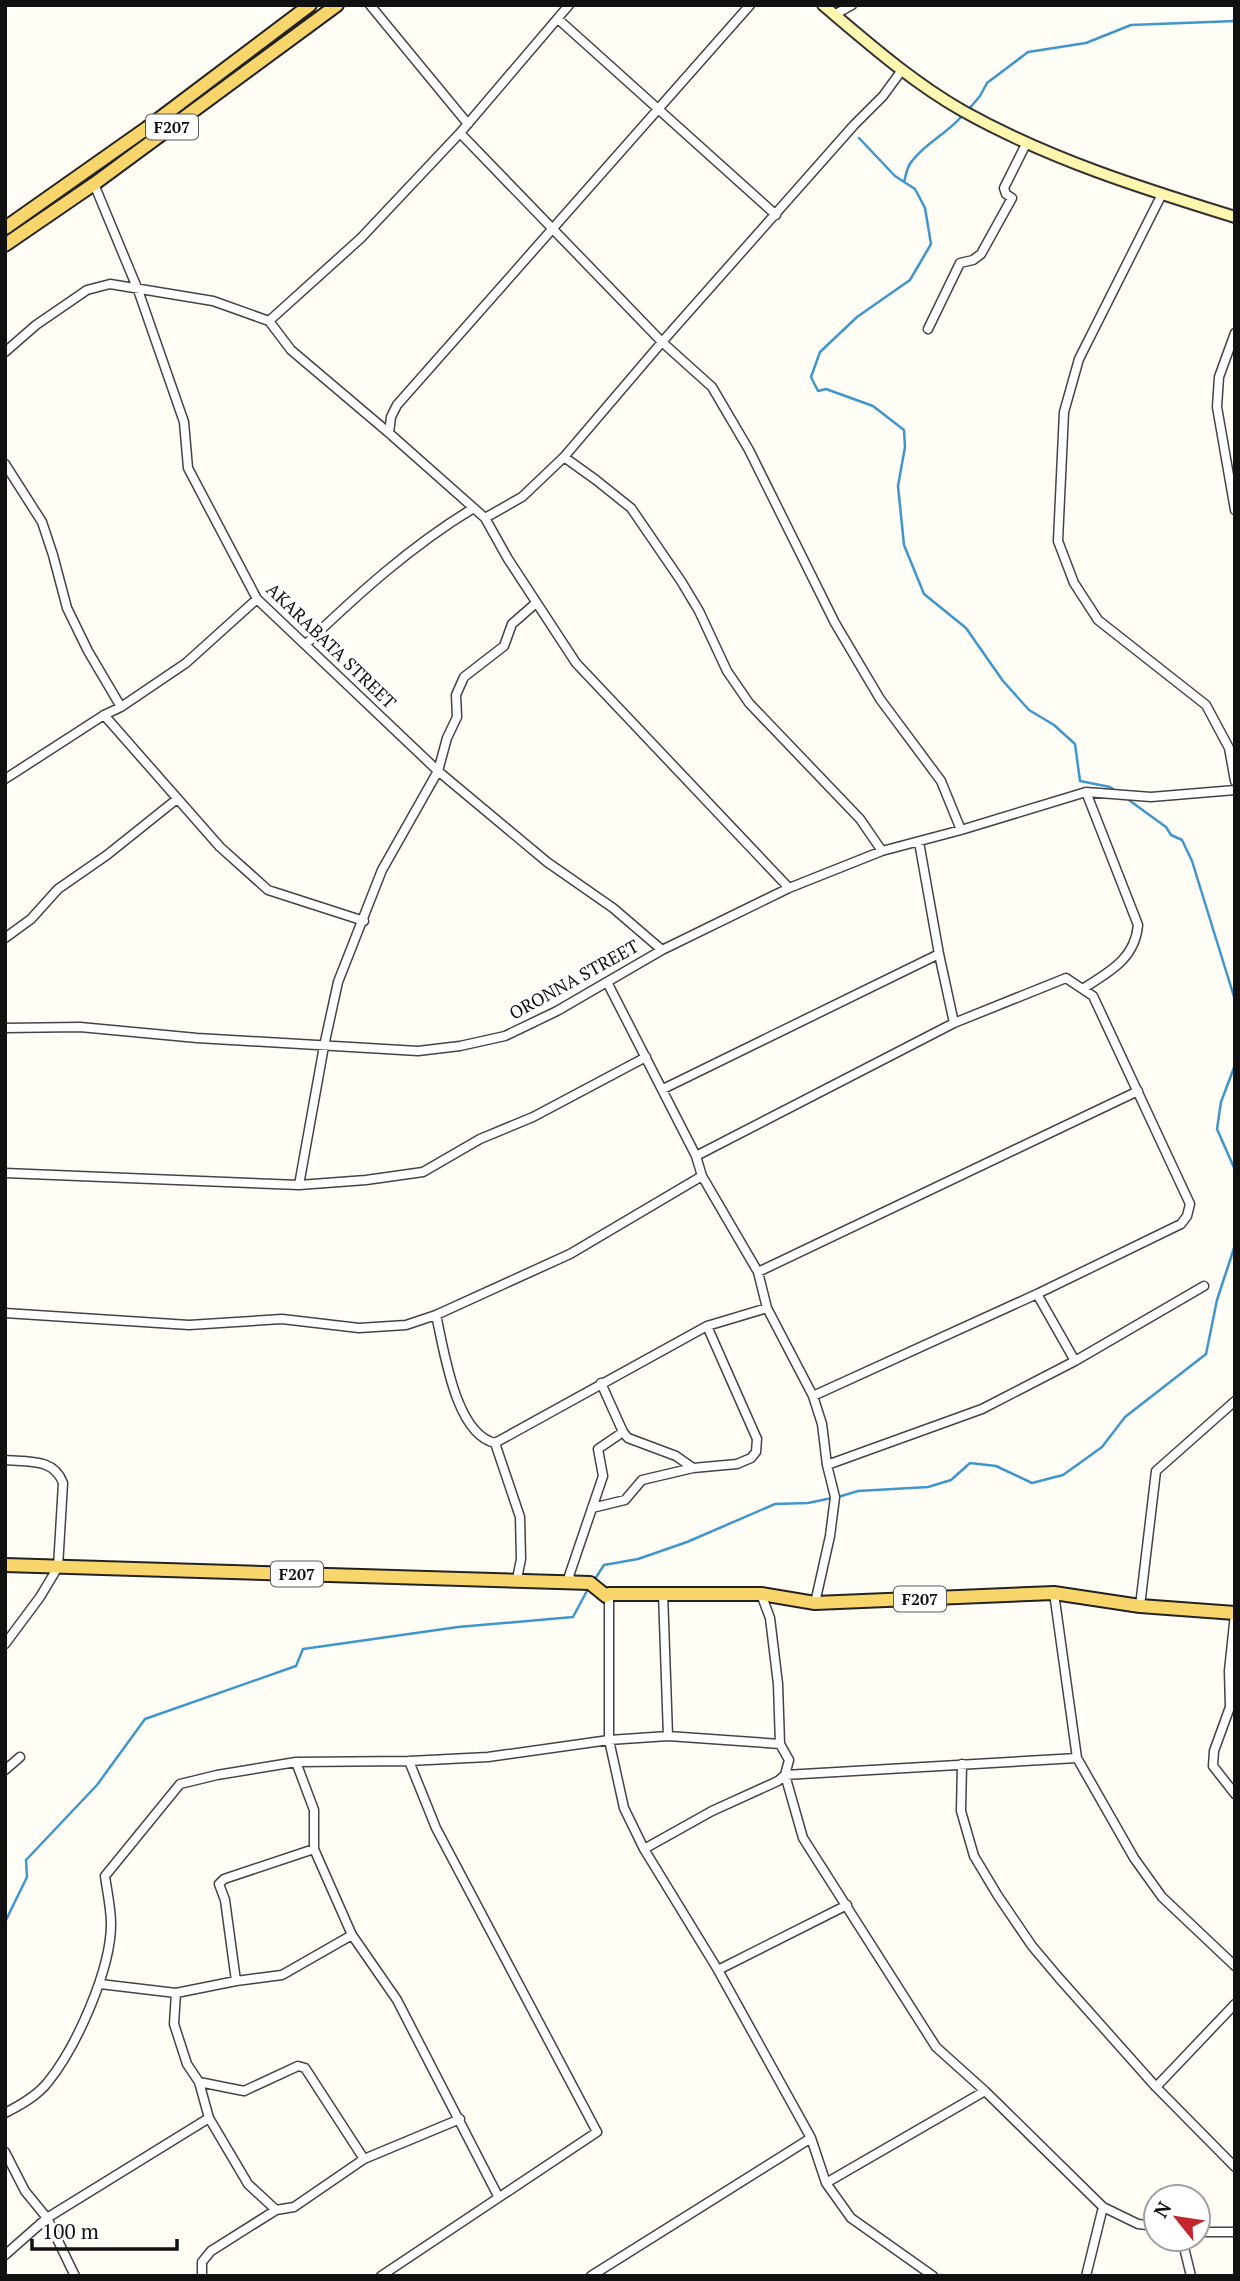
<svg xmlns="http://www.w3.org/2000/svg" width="1240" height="2281" font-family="'PT Serif',serif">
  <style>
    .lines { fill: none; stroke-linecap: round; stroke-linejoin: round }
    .stream { stroke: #3f96cf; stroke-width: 2.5 }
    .street-casing { stroke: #444; stroke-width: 11 }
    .secondary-casing { stroke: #333; stroke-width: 14 }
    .primary-casing { stroke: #222; stroke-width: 16 }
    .street { stroke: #fff; stroke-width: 8 }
    .secondary { stroke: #fff6b0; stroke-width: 10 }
    .primary { stroke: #f9d66b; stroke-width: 12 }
    .labels { text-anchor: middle; stroke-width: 7; stroke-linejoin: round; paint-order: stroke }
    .shield { fill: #fff; stroke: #585858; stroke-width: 2 }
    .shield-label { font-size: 16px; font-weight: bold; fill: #111 }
    .street-label { font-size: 18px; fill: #111; stroke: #fff }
  </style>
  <rect width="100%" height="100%" fill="#fffdf5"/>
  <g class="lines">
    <!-- stream -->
    <path class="stream" d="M 969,109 L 980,96 L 987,83 L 1028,52 L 1086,43 L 1131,25 L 1235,21
      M 859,138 L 895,176 L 915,189 L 925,208 L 931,244 L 910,280 L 857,317 L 820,352 L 811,377 L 818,391 L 826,389 L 873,406 L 904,430 L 905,447 L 898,486 L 904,545 L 924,594 L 966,628 L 1003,681 L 1029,710 L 1054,725 L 1075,744 L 1080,781 L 1110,787 L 1117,792
      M 904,182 C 906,175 907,166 912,161 C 925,143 948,133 962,116
      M 1126,798 L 1166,827 L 1171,835 L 1182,840 L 1192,861 L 1235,1000
      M 1235,1065 L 1221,1102 L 1217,1129 L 1235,1170
      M 838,1497 L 858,1491 L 928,1487 L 951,1480 L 970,1463 L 996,1466 L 1032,1483 L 1063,1475 L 1102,1447 L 1125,1417 L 1206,1354 L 1217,1300 L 1235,1245
      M 593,1582 L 604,1565 L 638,1559 L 687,1542 L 775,1504 L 808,1503 L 832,1498
      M 5,1922 L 27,1877 L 26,1860 L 97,1785 L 145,1719 L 296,1666 L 303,1649 L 458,1627 L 573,1617 L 589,1587"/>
    <defs>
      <path id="street" d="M 370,5 L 468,124
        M 834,15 L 852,5
        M 558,19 L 776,215
        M 460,133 L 662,342 L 712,387 L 749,450 L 835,623 L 880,699 L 941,781 L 961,830
        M 94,184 L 138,290 L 184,422 L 188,468 L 257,599 L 438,771 L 547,862 L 613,908 L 662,950
        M 1162,194 L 1079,359 L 1064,412 L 1058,541 L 1074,583 L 1098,620 L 1206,705 L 1229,748 L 1235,781
        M 269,321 L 361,238 L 460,133 L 569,5
        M 928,329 L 960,263 L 973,260 L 981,254 L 1012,198 L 1006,194 L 1004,188 L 1026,144
        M 1235,333 L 1219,377 L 1217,407 L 1235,510
        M 5,352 L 36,325 L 87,290 L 110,284 L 213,301 L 269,321 L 291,350 L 389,433 L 485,518 L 508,559 L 576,663 L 789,888
        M 389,433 L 391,417 L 397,405 L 750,5
        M 564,457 L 596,480 L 631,508 L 681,581 L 699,611 L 727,671 L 749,703 L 860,819 L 882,851
        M 5,464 L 42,522 L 53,555 L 67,608 L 88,651 L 121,707
        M 485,518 L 522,497 L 564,457 L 662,342 L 854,125 L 883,96 L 902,70
        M 306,644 C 358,594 411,546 472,509
        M 104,715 L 220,847 L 268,890 L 364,921
        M 5,779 L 104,715 L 121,707 L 186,663 L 257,599
        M 919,842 L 939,954 L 954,1023
        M 5,938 L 31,919 L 58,889 L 107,855 L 177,799
        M 607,982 L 696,1156 L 702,1176 L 758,1272 L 767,1308 L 813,1396 L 822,1424 L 827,1465 L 835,1497 L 830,1536 L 815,1603
        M 1084,988 C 1109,972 1135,959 1138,925 L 1086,792
        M 5,1028 L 80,1027 L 197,1038 L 418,1051 L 460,1046 L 505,1036 L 557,1011 L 662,950 L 789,888 L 882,851 L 961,830 L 1086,792 L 1151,797 L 1235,790
        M 663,1089 L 939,954
        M 696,1156 L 954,1023 L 1066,978 L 1093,996 L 1190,1204 L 1187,1216 L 1181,1224 L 1037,1294 L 813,1396
        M 5,1173 L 299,1185 L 366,1180 L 423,1172 L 480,1139 L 533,1117 L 646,1057
        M 299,1185 L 324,1046 L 338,982 L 382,870 L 438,771 L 447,738 L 457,717 L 456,695 L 464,677 L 504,646 L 512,624 L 536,603
        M 758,1272 L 1138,1091
        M 5,1313 L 189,1325 L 282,1319 L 359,1328 L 406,1325 L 436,1315 L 570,1254 L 702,1176
        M 436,1315 C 444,1349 455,1434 495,1443 L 707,1326 L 767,1308
        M 1075,1361 L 1204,1286
        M 623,1432 L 628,1438 L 676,1456 L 693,1468
        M 495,1443 L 520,1517 L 521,1559 L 517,1579
        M 5,1460 C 28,1462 54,1458 63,1483 L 58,1567 L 40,1597 L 5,1644
        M 827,1465 L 982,1409 L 1075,1361 L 1037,1294
        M 592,1508 L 625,1500 L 642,1480 L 693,1468 L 737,1464 L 751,1458 L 756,1452 L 757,1439 L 707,1326
        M 573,1582 L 569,1576 L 603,1476 L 598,1449 L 623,1432 L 601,1383
        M 663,1593 L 668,1736
        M 1054,1593 L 1077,1758 L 1134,1858 L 1162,1897 L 1235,1966
        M 609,1594 L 609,1740 L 624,1808 L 644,1849 L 718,1970 L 811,2138 L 826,2183 L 851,2218 L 933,2276
        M 761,1594 L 770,1618 L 778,1684 L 780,1744 L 789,1760 L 785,1775 L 803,1838 L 936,2047 L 985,2091 L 1103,2207 L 1138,2224 L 1156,2226
        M 1140,1606 L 1156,1471 L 1235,1401
        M 1235,1614 L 1229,1671 L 1230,1707 L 1214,1751 L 1213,1766 L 1235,1794
        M 296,1762 L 314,1810 L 314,1849 L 352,1935 L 397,2000 L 498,2196
        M 962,1764 L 961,1811 L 974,1856 L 998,1896 L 1032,1946 L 1059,1978 L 1156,2087 L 1235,2167
        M 5,1770 L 20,1757
        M 644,1849 L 712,1811 L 778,1781 L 785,1775 L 1077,1758
        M 718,1970 L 847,1905
        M 236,1981 L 225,1900 L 219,1884 L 224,1879 L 314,1849
        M 100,1984 L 176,1993
        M 199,2082 L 244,2091 L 298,2066 L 305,2068 L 364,2159
        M 1156,2087 L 1235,2004
        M 5,2113 C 21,2105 37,2096 48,2082 C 77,2046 111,1969 111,1924 C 111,1908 107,1891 105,1876 L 180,1784 L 217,1775 L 296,1762 L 409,1761 L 488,1757 L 609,1740 L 668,1736 L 780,1744
        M 209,2118 L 248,2184 L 276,2210
        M 5,2152 L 25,2191 L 47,2218 L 75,2276
        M 826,2183 L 985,2091
        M 1198,2232 L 1235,2232
        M 1182,2239 L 1191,2276
        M 5,2255 L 47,2218 L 209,2118 L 199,2082 L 187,2064 L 174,2024 L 176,1993 L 236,1981 L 282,1975 L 352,1935
        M 202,2276 L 202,2262 L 211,2251 L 276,2210 L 294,2207 L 364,2159 L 460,2119
        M 381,2276 L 597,2132 L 436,1828 L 409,1761
        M 591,2276 L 811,2138
        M 1086,2276 L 1103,2207"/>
      <path id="secondary" d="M 823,5 C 868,43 912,82 963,111 C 1049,159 1141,188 1235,217"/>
      <path id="primary" d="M 5,228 L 147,128 L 310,5
        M 5,245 L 94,184 L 337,5
        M 5,1565 L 590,1583 L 606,1596 L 609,1594 L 761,1594 L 815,1603 L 1054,1593 L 1140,1606 L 1235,1613"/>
    </defs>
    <!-- street casing -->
    <use href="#street" class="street-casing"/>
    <!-- secondary casing -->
    <use href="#secondary" class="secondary-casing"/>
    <!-- primary casing -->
    <use href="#primary" class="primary-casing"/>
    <!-- street -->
    <use href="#street" class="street"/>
    <!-- secondary -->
    <use href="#secondary" class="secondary"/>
    <!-- primary -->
    <use href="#primary" class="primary"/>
  </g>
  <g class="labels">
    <!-- shield labels -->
    <g class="shield">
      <rect x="146" y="114.5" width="52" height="25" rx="5"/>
      <rect x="271" y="1561.5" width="52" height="25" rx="5"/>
      <rect x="894" y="1586.5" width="52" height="25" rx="5"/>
    </g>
    <g class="shield-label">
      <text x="172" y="133">F207</text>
      <text x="297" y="1580">F207</text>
      <text x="920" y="1605">F207</text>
    </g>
    <!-- street labels -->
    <g class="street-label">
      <text transform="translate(331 646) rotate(44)" y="6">AKARABATA STREET</text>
      <text transform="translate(574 980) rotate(-29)" y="6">ORONNA STREET</text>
    </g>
  </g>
  <!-- border -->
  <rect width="1240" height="2281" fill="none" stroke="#111111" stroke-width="14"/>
  <!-- north arrow -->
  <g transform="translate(1177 2218) rotate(300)"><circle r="33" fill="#ffffff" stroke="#a0a0a0" stroke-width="2"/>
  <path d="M0-5L12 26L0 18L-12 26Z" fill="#c4262e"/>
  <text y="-10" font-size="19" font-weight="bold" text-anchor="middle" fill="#111111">N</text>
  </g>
  <!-- scale -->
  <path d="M32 2239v10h145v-10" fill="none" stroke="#111111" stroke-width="3.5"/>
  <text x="42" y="2239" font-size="21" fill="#111111" stroke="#ffffff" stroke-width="5" paint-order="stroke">100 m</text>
</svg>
